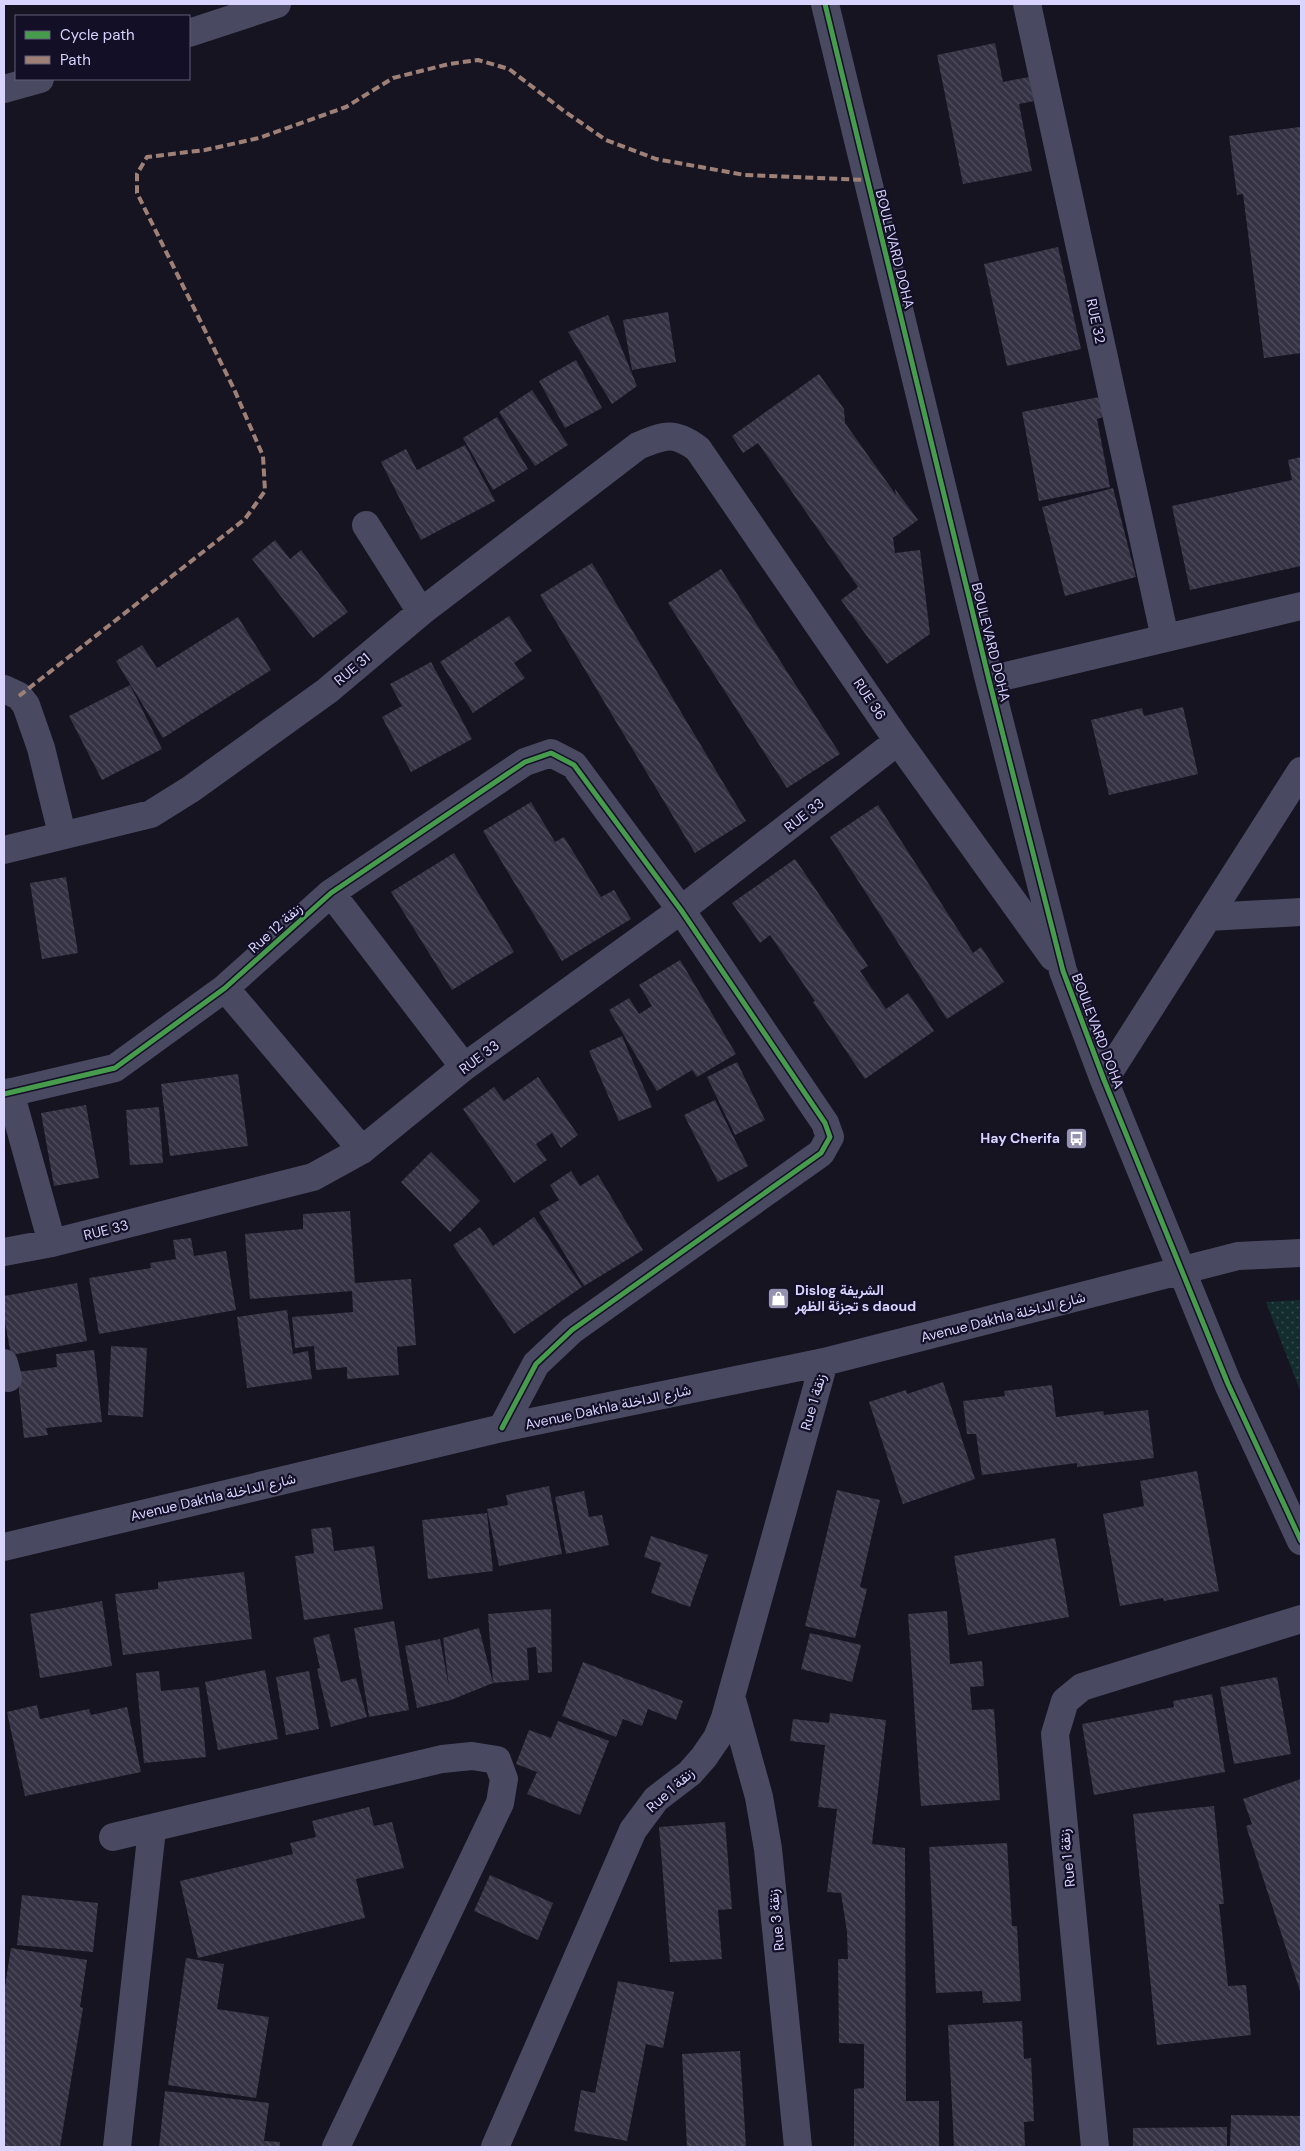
<svg xmlns="http://www.w3.org/2000/svg" width="1305" height="2151" font-family="'DM Sans',Vazirmatn,sans-serif">
  <style>
    .park { fill: url(#park-dots) }
    .building { fill: url(#building-back-hatch) }
    .lines { fill: none; stroke-linecap: round; stroke-linejoin: round }
    .minor { stroke: #4a4962; stroke-width: 28 }
    .quiet { stroke: #9e8076; stroke-width: 4; stroke-dasharray: 8 4; stroke-linecap: butt }
    .cycleway-casing { stroke: #130f26; stroke-width: 8 }
    .cycleway { stroke: #469c4c; stroke-width: 5 }
    .labels { text-anchor: middle; stroke-width: 4.5; stroke-linejoin: round; paint-order: stroke }
    .street-label { font-size: 14px; fill: #d9d4ff; stroke: #130f26 }
    .poi-label { font-size: 14px; font-weight: bold; fill: #d9d4ff; stroke: #130f26; text-anchor: end }
  </style>
  <defs>
    <pattern id="park-dots" width="8" height="8" patternUnits="userSpaceOnUse" patternTransform="scale(1.25)"><rect width="8" height="8" fill="#132c2d"/><path d="M2 2h.1M6 6h.1" fill="none" stroke="#354a4c" stroke-width="1.8" stroke-linecap="round"/></pattern>
    <pattern id="building-back-hatch" width="6" height="6" patternUnits="userSpaceOnUse" patternTransform="scale(1.25)"><rect width="6" height="6" fill="#343243"/><path d="M-1 5l2 2M0 0l6 6M5-1l2 2" fill="none" stroke="#514f5f"/></pattern>
  </defs>
  <rect width="100%" height="100%" fill="#161421"/>
  <!-- park -->
  <path class="park" d="M 1301,1300 L 1301,1393 L 1266,1302 Z"/>
  <!-- building -->
  <path class="building" d="M 995,43 L 1003,82 L 1029,77 L 1034,101 L 1019,104 L 1032,171 L 963,184 L 937,55 Z
    M 1300,127 L 1301,353 L 1264,358 L 1243,194 L 1237,195 L 1229,136 Z
    M 1058,247 L 1081,349 L 1007,366 L 984,264 Z
    M 668,312 L 676,362 L 632,370 L 623,320 Z
    M 608,315 L 637,386 L 612,404 L 568,332 Z
    M 576,360 L 602,408 L 565,428 L 539,381 Z
    M 819,374 L 844,409 L 845,423 L 896,495 L 895,489 L 918,520 L 893,538 L 895,553 L 920,550 L 930,634 L 887,664 L 841,600 L 858,587 L 758,443 L 743,453 L 732,436 Z
    M 532,390 L 568,445 L 535,466 L 499,412 Z
    M 1099,397 L 1103,417 L 1097,419 L 1110,487 L 1039,501 L 1022,412 Z
    M 497,417 L 528,469 L 493,490 L 463,438 Z
    M 465,445 L 495,501 L 421,540 L 381,462 L 406,449 L 417,470 Z
    M 1301,457 L 1301,566 L 1190,590 L 1172,506 L 1292,480 L 1288,460 Z
    M 1113,488 L 1136,577 L 1065,596 L 1042,507 Z
    M 275,540 L 290,559 L 301,550 L 348,612 L 313,638 L 252,559 Z
    M 592,563 L 746,821 L 695,853 L 540,595 Z
    M 721,569 L 840,754 L 787,788 L 668,603 Z
    M 509,616 L 532,651 L 514,663 L 525,678 L 473,713 L 440,662 Z
    M 238,617 L 271,670 L 163,738 L 116,661 L 142,645 L 157,668 Z
    M 431,662 L 472,739 L 411,772 L 382,717 L 402,706 L 390,684 Z
    M 130,685 L 162,749 L 102,780 L 69,716 Z
    M 1183,707 L 1198,774 L 1109,795 L 1091,720 L 1142,708 L 1144,716 Z
    M 531,802 L 555,842 L 564,837 L 601,897 L 614,890 L 631,919 L 562,961 L 483,831 Z
    M 878,805 L 973,953 L 981,947 L 1004,982 L 947,1019 L 830,837 Z
    M 454,853 L 514,952 L 452,990 L 391,892 Z
    M 795,859 L 868,966 L 860,971 L 886,1009 L 908,993 L 934,1031 L 865,1079 L 813,1002 L 815,1001 L 770,935 L 760,943 L 732,903 Z
    M 66,877 L 78,953 L 42,959 L 30,883 Z
    M 680,960 L 736,1054 L 697,1077 L 692,1070 L 657,1091 L 609,1010 L 629,998 L 639,1014 L 652,1006 L 639,985 Z
    M 622,1036 L 652,1107 L 619,1121 L 589,1051 Z
    M 737,1062 L 765,1120 L 735,1135 L 707,1077 Z
    M 238,1074 L 248,1146 L 170,1156 L 161,1084 Z
    M 538,1077 L 578,1135 L 561,1148 L 552,1133 L 536,1144 L 547,1160 L 514,1183 L 463,1109 L 494,1087 L 504,1101 Z
    M 715,1100 L 748,1166 L 718,1182 L 684,1115 Z
    M 86,1105 L 99,1178 L 54,1186 L 41,1113 Z
    M 159,1107 L 163,1163 L 130,1165 L 126,1110 Z
    M 431,1152 L 480,1201 L 450,1232 L 401,1182 Z
    M 571,1171 L 580,1186 L 598,1175 L 643,1250 L 584,1286 L 539,1212 L 559,1200 L 550,1185 Z
    M 350,1211 L 355,1283 L 411,1279 L 416,1345 L 397,1347 L 399,1375 L 347,1379 L 347,1367 L 316,1370 L 314,1346 L 295,1348 L 292,1317 L 353,1312 L 352,1291 L 250,1299 L 245,1234 L 303,1229 L 303,1214 Z
    M 534,1217 L 582,1287 L 514,1334 L 453,1245 L 480,1227 L 493,1246 Z
    M 191,1238 L 194,1256 L 226,1251 L 236,1310 L 99,1334 L 89,1278 L 151,1268 L 150,1263 L 176,1259 L 173,1240 Z
    M 77,1283 L 87,1341 L 11,1355 L 4,1317 L 4,1296 Z
    M 287,1310 L 293,1354 L 308,1351 L 312,1379 L 247,1388 L 237,1317 Z
    M 111,1346 L 147,1348 L 143,1417 L 108,1415 Z
    M 94,1350 L 102,1422 L 46,1428 L 48,1435 L 24,1438 L 17,1372 L 57,1367 L 56,1354 Z
    M 943,1382 L 975,1479 L 903,1504 L 869,1402 L 906,1390 L 907,1394 Z
    M 1052,1385 L 1056,1417 L 1103,1411 L 1104,1415 L 1148,1410 L 1154,1458 L 1077,1467 L 1077,1463 L 982,1475 L 976,1434 L 967,1434 L 963,1401 L 1005,1396 L 1004,1391 Z
    M 1197,1471 L 1219,1591 L 1164,1601 L 1163,1598 L 1120,1606 L 1103,1514 L 1144,1506 L 1140,1481 Z
    M 549,1486 L 562,1554 L 499,1566 L 487,1509 L 508,1505 L 506,1495 Z
    M 837,1490 L 880,1500 L 860,1587 L 867,1589 L 855,1638 L 805,1626 Z
    M 584,1491 L 589,1517 L 602,1515 L 609,1545 L 566,1554 L 555,1497 Z
    M 487,1513 L 493,1571 L 428,1579 L 422,1520 Z
    M 331,1527 L 334,1551 L 374,1546 L 383,1609 L 304,1620 L 295,1556 L 314,1553 L 311,1529 Z
    M 651,1536 L 708,1555 L 690,1607 L 651,1593 L 661,1563 L 644,1557 Z
    M 1055,1538 L 1069,1617 L 968,1635 L 954,1556 Z
    M 244,1572 L 252,1639 L 123,1655 L 115,1594 L 158,1589 L 158,1582 Z
    M 102,1601 L 112,1666 L 40,1678 L 30,1614 Z
    M 551,1609 L 552,1672 L 538,1673 L 536,1647 L 527,1648 L 529,1680 L 493,1683 L 451,1700 L 417,1708 L 405,1646 L 440,1639 L 449,1687 L 443,1638 L 479,1628 L 493,1683 L 488,1614 Z
    M 947,1611 L 950,1664 L 982,1661 L 984,1686 L 970,1687 L 972,1710 L 994,1709 L 1000,1800 L 921,1806 L 908,1614 Z
    M 394,1621 L 409,1710 L 369,1717 L 354,1628 Z
    M 810,1633 L 861,1645 L 852,1682 L 801,1669 Z
    M 329,1634 L 341,1682 L 356,1678 L 367,1717 L 331,1727 L 317,1669 L 320,1668 L 313,1638 Z
    M 583,1662 L 683,1701 L 676,1720 L 648,1709 L 642,1726 L 623,1719 L 616,1737 L 562,1716 Z
    M 265,1670 L 278,1739 L 218,1750 L 205,1682 Z
    M 159,1671 L 161,1691 L 199,1687 L 206,1757 L 144,1763 L 136,1673 Z
    M 309,1671 L 319,1729 L 286,1735 L 276,1677 Z
    M 1277,1677 L 1291,1754 L 1234,1764 L 1220,1687 Z
    M 1212,1694 L 1225,1772 L 1094,1795 L 1082,1724 L 1174,1707 L 1173,1701 Z
    M 37,1705 L 40,1719 L 89,1709 L 91,1715 L 127,1707 L 141,1772 L 25,1796 L 7,1712 Z
    M 830,1713 L 886,1720 L 872,1844 L 905,1848 L 906,2101 L 939,2101 L 939,2147 L 854,2147 L 854,2089 L 864,2088 L 864,2044 L 839,2043 L 838,1959 L 848,1959 L 847,1932 L 841,1893 L 827,1892 L 837,1809 L 818,1807 L 825,1745 L 790,1741 L 793,1719 L 829,1723 Z
    M 558,1721 L 609,1741 L 580,1815 L 527,1794 L 537,1772 L 516,1764 L 529,1730 L 551,1738 Z
    M 1301,1779 L 1301,1994 L 1246,1826 L 1252,1824 L 1243,1799 Z
    M 1214,1806 L 1224,1904 L 1219,1904 L 1228,1986 L 1246,1985 L 1251,2035 L 1157,2045 L 1133,1814 Z
    M 369,1807 L 374,1826 L 392,1822 L 404,1868 L 356,1879 L 365,1918 L 198,1958 L 180,1881 L 293,1854 L 290,1843 L 316,1837 L 312,1821 Z
    M 725,1822 L 732,1909 L 718,1910 L 722,1959 L 670,1962 L 659,1827 Z
    M 1007,1843 L 1012,1926 L 1017,1926 L 1021,2001 L 983,2003 L 982,1991 L 936,1993 L 929,1847 Z
    M 490,1875 L 553,1903 L 538,1940 L 474,1911 Z
    M 22,1895 L 98,1903 L 93,1952 L 17,1945 Z
    M 11,1948 L 87,1960 L 80,2007 L 83,2008 L 60,2147 L 4,2147 L 4,1993 Z
    M 186,1958 L 224,1964 L 217,2009 L 269,2017 L 256,2098 L 168,2085 Z
    M 618,1981 L 674,1992 L 663,2048 L 646,2044 L 627,2141 L 574,2131 L 581,2090 L 595,2093 Z
    M 1022,2021 L 1024,2059 L 1031,2058 L 1034,2121 L 1024,2122 L 1025,2147 L 954,2147 L 948,2025 Z
    M 740,2051 L 746,2146 L 687,2147 L 682,2054 Z
    M 165,2091 L 269,2103 L 264,2141 L 280,2142 L 280,2147 L 159,2147 Z
    M 1231,2115 L 1301,2116 L 1301,2147 L 1230,2147 Z
    M 1227,2127 L 1227,2147 L 1133,2147 L 1133,2128 Z"/>
  <g class="lines">
    <!-- minor -->
    <path class="minor" d="M 825,4 L 989,680 L 1063,971 L 1104,1080 L 1228,1384 L 1301,1541
      M 1027,4 L 1165,638
      M 189,33 L 277,4
      M 4,89 L 40,79
      M 366,525 L 421,612
      M 989,680 L 1301,606
      M 4,689 L 19,696 L 26,705 L 41,748 L 62,834
      M 4,850 L 151,814 L 191,789 L 327,691 L 421,612 L 638,446 C 665,435 674,431 698,449 L 898,741 L 1053,957
      M 331,893 L 464,1067
      M 1208,917 L 1301,912
      M 225,988 L 362,1150
      M 1104,1080 L 1301,771
      M 10,1092 L 52,1243
      M 4,1094 L 115,1068 L 225,988 L 331,893 L 525,762 L 551,753 L 574,765 L 681,910 L 825,1123 L 830,1137 L 821,1153 L 572,1330 L 536,1364 L 502,1428
      M 4,1252 L 52,1243 L 313,1177 L 362,1150 L 464,1067 L 681,910 L 898,741
      M 4,1363 L 8,1378
      M 4,1547 L 502,1428 L 824,1362 L 1238,1256 L 1301,1253
      M 731,1696 L 759,1797 L 768,1849 L 798,2147
      M 113,1837 L 442,1759 L 472,1756 L 497,1760 L 504,1779 L 500,1803 L 336,2147
      M 117,2147 L 152,1829
      M 495,2147 L 633,1830 L 656,1799 L 690,1773 L 704,1757 L 717,1738 L 725,1718 L 824,1362
      M 1095,2147 L 1055,1734 L 1065,1701 L 1082,1687 L 1301,1619"/>
    <!-- quiet -->
    <path class="quiet" d="M 19,696 L 245,519 L 265,491 L 263,456 L 234,389 L 137,193 L 137,174 L 147,157 L 205,150 L 259,138 L 346,107 L 393,78 L 449,64 L 478,60 L 509,69 L 564,111 L 606,140 L 656,159 L 745,175 L 867,180"/>
    <defs>
      <path id="cycleway" d="M 825,4 L 989,680 L 1063,971 L 1104,1080 L 1228,1384 L 1301,1541
        M 4,1094 L 115,1068 L 225,988 L 331,893 L 525,762 L 551,753 L 574,765 L 681,910 L 825,1123 L 830,1137 L 821,1153 L 572,1330 L 536,1364 L 502,1428"/>
    </defs>
    <!-- cycleway casing -->
    <use href="#cycleway" class="cycleway-casing"/>
    <!-- cycleway -->
    <use href="#cycleway" class="cycleway"/>
  </g>
  <!-- icons -->
  <defs>
    <symbol id="bus-square" viewBox="-11 -11 22 22"><rect x="-9" y="-9" width="18" height="18" rx="4" fill="#9591b1" stroke="#130f26"/><path d="M-5-6H5V4H4V6H2V4H-2V6H-4V4H-5ZM-3.5-4V0h7V-4ZM-3.5 1.2v1.5H-2V1.2ZM2 1.2v1.5H3.5V1.2Z" fill="#fff"/></symbol>
    <symbol id="shop-square" viewBox="-11 -11 22 22"><rect x="-9" y="-9" width="18" height="18" rx="4" fill="#9591b1" stroke="#130f26"/><path d="M-5-2.5h2.3a2.7 3.5 0 0 1 5.4 0H5L5.5 6h-11ZM-1.5-2.5h3a1.5 2.3 0 0 0-3 0Z" fill="#fff"/></symbol>
  </defs>
  <g fill-rule="evenodd">
    <use href="#bus-square" x="1064" y="1126" width="25" height="25"/>
    <use href="#shop-square" x="766" y="1286" width="25" height="25"/>
  </g>
  <g class="labels">
    <!-- street labels -->
    <g class="street-label">
      <text transform="translate(895 249) rotate(76)" y="5">BOULEVARD DOHA</text>
      <text transform="translate(1096 321) rotate(78)" y="5">RUE 32</text>
      <text transform="translate(991 642) rotate(76)" y="5">BOULEVARD DOHA</text>
      <text transform="translate(352 669) rotate(-40)" y="5">RUE 31</text>
      <text transform="translate(870 699) rotate(56)" y="5">RUE 36</text>
      <text transform="translate(804 815) rotate(-38)" y="5">RUE 33</text>
      <text transform="translate(275 928) rotate(-42)" y="5">Rue 12 زنقة</text>
      <text transform="translate(1098 1031) rotate(69)" y="5">BOULEVARD DOHA</text>
      <text transform="translate(479 1057) rotate(-37)" y="5">RUE 33</text>
      <text transform="translate(106 1230) rotate(-14)" y="5">RUE 33</text>
      <text transform="translate(1003 1317) rotate(-14)" y="5">Avenue Dakhla شارع الداخلة</text>
      <text transform="translate(813 1402) rotate(-74)" y="5">Rue 1 زنقة</text>
      <text transform="translate(608 1407) rotate(-12)" y="5">Avenue Dakhla شارع الداخلة</text>
      <text transform="translate(213 1497) rotate(-13)" y="5">Avenue Dakhla شارع الداخلة</text>
      <text transform="translate(670 1790) rotate(-42)" y="5">Rue 1 زنقة</text>
      <text transform="translate(1067 1858) rotate(-96)" y="5">Rue 1 زنقة</text>
      <text transform="translate(776 1920) rotate(-96)" y="5">Rue 3 زنقة</text>
    </g>
    <!-- poi labels -->
    <g class="poi-label">
      <text x="1060" y="1143">Hay Cherifa</text>
      <text x="795" y="1295" text-anchor="start">Dislog الشريفة<tspan x="795" dy="16">تجزئة الظهر s daoud</tspan></text>
    </g>
  </g>
  <!-- border -->
  <rect width="1305" height="2151" fill="none" stroke="#d9d4ff" stroke-width="10"/>
  <!-- legend -->
  <rect x="15" y="15" width="175" height="65" fill="#130f26" stroke="#625e7d"/>
  <rect x="25" y="31" width="25" height="8" fill="#469c4c" stroke="#625e7d"/>
  <text x="60" y="40" font-size="15" fill="#d9d4ff">Cycle path</text>
  <rect x="25" y="56" width="25" height="8" fill="#9e8076" stroke="#625e7d"/>
  <text x="60" y="65" font-size="15" fill="#d9d4ff">Path</text>
</svg>
